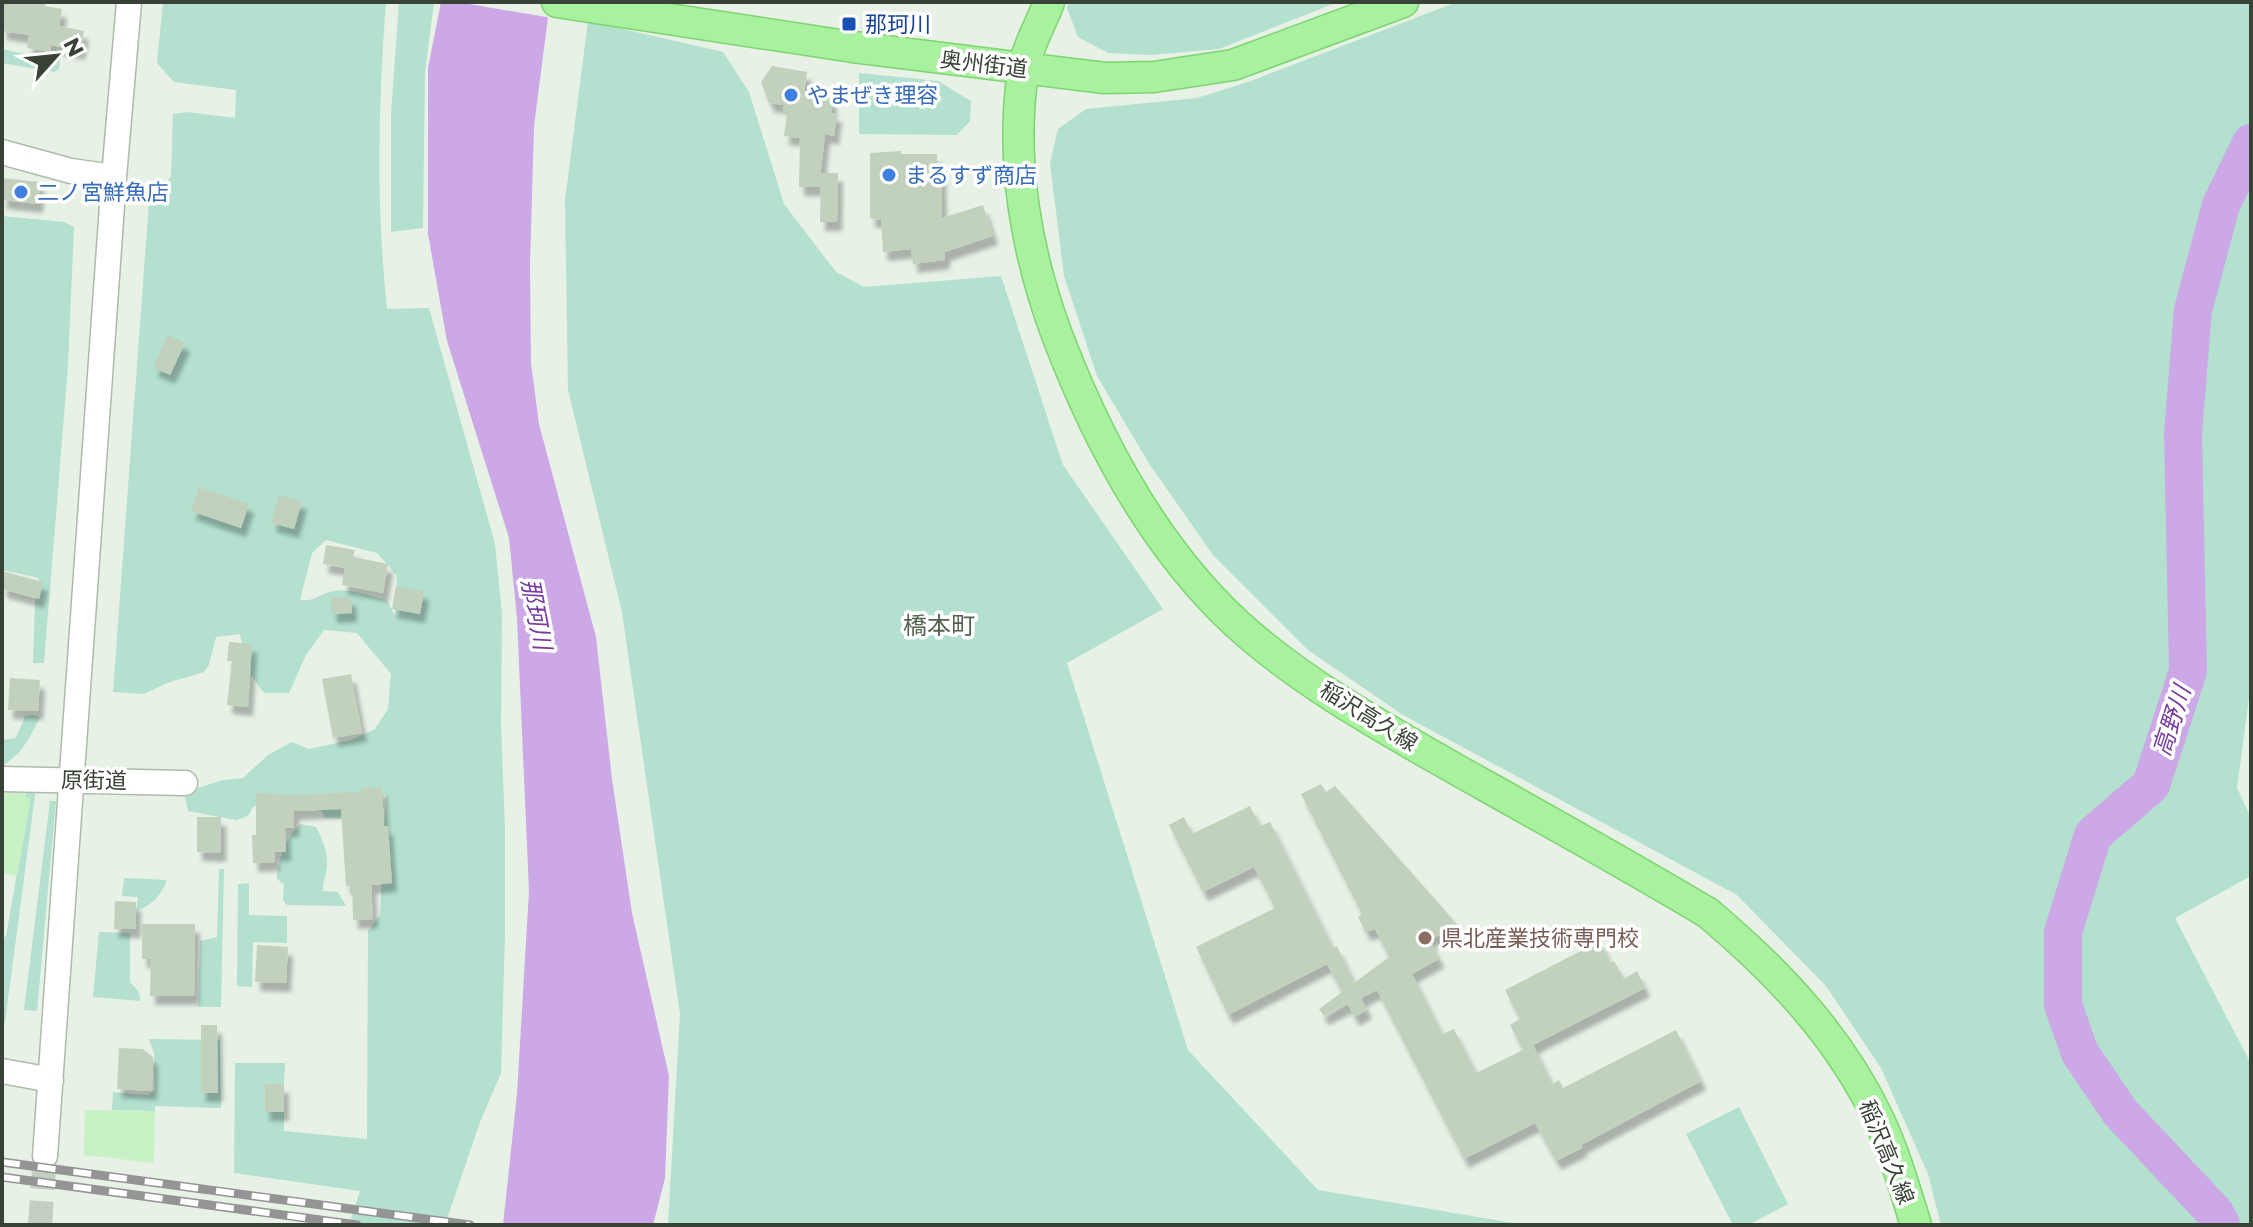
<svg xmlns="http://www.w3.org/2000/svg" width="2253" height="1227" font-family="Montserrat,'Noto Sans JP',sans-serif">
  <style>
    .green { fill: #b3e0cf; fill-rule: evenodd }
    .sand { fill: #c8f1c6 }
    .water { fill: #cca9e6 }
    .pier { fill: #e7f1e6 }
    .lines { fill: none; stroke-linecap: round; stroke-linejoin: round }
    .river { stroke: #cca9e6; stroke-width: 38 }
    .building { fill: #c1d1bd; filter: url(#shadow) }
    .minor-tunnel { stroke: #c4cec3; stroke-width: 24; stroke-dasharray: 24 12; stroke-linecap: butt }
    .minor-casing { stroke: #adbbaa; stroke-width: 27 }
    .major-casing { stroke: #7ed471; stroke-width: 33 }
    .minor { stroke: #fff; stroke-width: 24 }
    .major { stroke: #a8f19e; stroke-width: 30 }
    .rail-casing { stroke: #949494; stroke-width: 9 }
    .rail { stroke: #fff; stroke-width: 6; stroke-dasharray: 18; stroke-linecap: butt }
    .transit-dot { fill: #1a4fb4; stroke: #fff; stroke-width: 3 }
    .shop-dot { fill: #3f7fe0; stroke: #fff; stroke-width: 3 }
    .education-dot { fill: #8d6e63; stroke: #fff; stroke-width: 3 }
    .labels { text-anchor: middle; stroke-width: 7; stroke-linejoin: round; paint-order: stroke }
    .transit-label { font-size: 22px; fill: #164399; stroke: #fff; text-anchor: start }
    .street-label { font-size: 22px; fill: #394236; stroke: #fff }
    .shop-label { font-size: 22px; fill: #366cbe; stroke: #fff; text-anchor: start }
    .education-label { font-size: 22px; fill: #785e54; stroke: #fff; text-anchor: start }
    .water-label { font-size: 24px; font-style: italic; fill: #773da0; stroke: #fff }
    .neighbourhood-label { font-size: 24px; fill: #54644f; stroke: #fff }
  </style>
  <defs>
    <filter id="shadow"><feDropShadow dx="5" dy="9" stdDeviation="2" flood-color="#0004"/></filter>
  </defs>
  <rect width="100%" height="100%" fill="#e7f1e6"/>
  <!-- green -->
  <path class="green" d="M 163,2 L 386,2 C 378,104 376,208 387,309 L 429,308 L 495,544 L 502,614 L 501,725 L 505,828 L 505,932 L 501,1073 L 480,1122 L 445,1225 L 349,1225 L 360,1191 L 234,1173 L 235,1063 L 285,1063 L 284,1084 L 264,1085 L 265,1112 L 284,1112 L 284,1131 L 367,1139 L 368,931 L 380,915 L 386,794 L 345,819 L 325,818 L 315,798 L 302,796 L 253,807 L 248,816 L 236,820 L 188,811 L 185,797 L 198,788 L 223,780 L 243,778 L 268,755 L 292,742 L 309,749 L 351,740 L 375,729 L 388,709 L 391,674 L 357,633 L 324,630 L 306,655 L 289,693 L 264,693 L 247,670 L 240,634 L 216,637 L 209,665 L 204,672 L 167,683 L 144,694 L 113,692 L 150,188 L 165,185 L 171,176 L 173,114 L 187,112 L 235,118 L 236,90 L 174,82 L 157,63 ZM 326,540 L 377,553 L 397,576 L 395,616 L 387,600 C 371,596 346,587 330,592 C 318,595 313,602 300,600 L 312,553 Z
    M 399,2 L 434,2 L 425,72 L 423,228 L 391,232 L 391,114 Z
    M 1068,2 L 1338,2 L 1219,49 L 1151,55 L 1108,53 L 1078,37 L 1067,8 Z
    M 1457,2 L 2251,2 L 2251,683 L 2237,788 L 2251,818 L 2251,876 L 2175,918 L 2251,1064 L 2251,1225 L 1941,1225 L 1928,1174 L 1881,1068 L 1826,986 L 1737,895 L 1403,715 L 1308,650 L 1213,555 L 1150,465 L 1097,376 L 1064,276 L 1050,163 L 1058,129 L 1086,109 L 1197,98 L 1248,82 Z
    M 588,21 L 723,52 L 749,92 L 784,204 L 836,272 L 864,287 L 1001,276 L 1063,465 L 1163,609 L 1067,663 L 1188,1050 L 1318,1190 L 1525,1225 L 668,1225 L 680,1014 L 622,612 L 568,390 L 565,200 Z
    M 2,49 L 51,60 L 55,49 L 61,51 L 59,69 L 54,72 L 2,63 Z
    M 859,73 L 938,81 L 971,101 L 970,121 L 957,135 L 859,134 Z
    M 2,216 L 64,222 L 74,227 L 68,366 L 44,663 L 33,663 L 35,602 L 39,578 L 2,570 Z
    M 34,715 L 40,717 C 30,738 22,754 2,766 L 2,740 L 16,738 L 25,716 Z
    M 27,789 L 32,790 L 35,795 L 5,1022 L 2,1027 L 2,939 L 6,936 L 30,799 L 25,797 Z
    M 50,801 L 56,801 L 37,1011 L 24,1010 Z
    M 300,824 L 316,827 C 322,838 328,853 327,866 C 327,874 322,881 323,891 L 338,892 L 346,906 L 287,905 L 283,900 L 284,884 L 277,879 C 277,860 287,837 300,824 Z
    M 219,869 L 224,869 L 221,1007 L 198,1007 L 200,941 L 217,937 Z
    M 124,878 L 167,880 C 160,897 152,905 136,911 L 138,897 L 122,896 Z
    M 249,883 L 249,915 L 287,916 L 287,943 L 253,942 L 252,987 L 237,986 L 238,884 Z
    M 99,932 L 130,933 L 130,982 L 138,991 L 141,1001 L 93,997 Z
    M 149,1039 L 220,1040 L 221,1108 L 155,1106 L 155,1111 L 112,1110 L 113,1092 L 148,1095 L 155,1090 L 154,1053 Z
    M 1739,1107 L 1788,1204 L 1748,1225 L 1733,1225 L 1686,1134 Z"/>
  <!-- sand -->
  <path class="sand" d="M 27,789 L 25,797 L 31,799 L 17,876 L 2,873 L 2,794 Z
    M 85,1110 L 155,1111 L 154,1163 L 84,1155 Z"/>
  <!-- water -->
  <path class="water" d="M 441,2 L 550,2 L 534,126 L 530,266 L 531,363 L 539,424 L 596,637 L 612,779 L 632,913 L 669,1076 L 665,1178 L 653,1225 L 503,1225 L 517,1094 L 529,891 L 517,618 L 509,538 L 447,341 L 428,234 L 428,68 Z"/>
  <!-- pier -->
  <path class="pier" d="M 457,2 L 554,2 L 552,18 Z"/>
  <g class="lines">
    <!-- river -->
    <path class="river" d="M 2221,1225 L 2215,1213 L 2120,1112 L 2080,1053 L 2063,1005 L 2063,932 L 2093,835 L 2151,785 L 2188,671 L 2183,433 L 2193,310 L 2221,205 L 2251,143"/>
  </g>
  <!-- building -->
  <path class="building" d="M 2,2 L 45,2 L 45,6 L 62,9 L 59,26 L 84,31 L 80,51 L 51,45 L 50,52 L 27,48 L 29,35 L 2,31 Z
    M 772,66 L 807,72 L 804,94 L 832,98 L 831,113 L 837,113 L 834,136 L 825,134 L 819,187 L 799,187 L 800,138 L 784,136 L 787,115 L 783,115 L 784,105 L 769,103 L 761,82 Z
    M 901,151 L 901,154 L 937,154 L 937,168 L 941,170 L 942,218 L 983,205 L 993,236 L 945,252 L 945,260 L 913,264 L 911,249 L 883,252 L 881,220 L 870,218 L 870,153 Z
    M 821,173 L 838,173 L 837,222 L 820,222 Z
    M 2,178 L 40,182 L 38,204 L 2,200 Z
    M 168,335 L 185,343 L 170,375 L 153,367 Z
    M 199,487 L 249,504 L 241,528 L 191,511 Z
    M 279,495 L 302,501 L 294,529 L 271,523 Z
    M 326,545 L 355,550 L 353,557 L 388,564 L 383,593 L 342,585 L 345,568 L 323,564 Z
    M 2,571 L 43,582 L 39,599 L 2,589 Z
    M 396,586 L 424,591 L 420,614 L 392,609 Z
    M 331,597 L 351,597 L 352,613 L 332,614 Z
    M 229,642 L 252,644 L 248,707 L 227,705 L 232,661 L 227,661 Z
    M 351,674 L 362,733 L 333,738 L 322,679 Z
    M 10,678 L 40,680 L 38,711 L 8,710 Z
    M 1321,784 L 1326,792 L 1335,786 L 1462,930 L 1429,938 L 1439,959 L 1412,974 L 1442,1034 L 1454,1029 L 1476,1073 L 1533,1045 L 1552,1084 L 1559,1080 L 1563,1088 L 1676,1030 L 1701,1081 L 1581,1145 L 1582,1148 L 1556,1161 L 1535,1123 L 1464,1159 L 1377,990 L 1361,998 L 1367,1010 L 1354,1017 L 1348,1004 L 1324,1016 L 1319,1009 L 1342,992 L 1327,964 L 1228,1015 L 1196,947 L 1275,908 L 1254,867 L 1203,892 L 1169,825 L 1184,817 L 1192,834 L 1250,806 L 1260,826 L 1270,822 L 1333,948 L 1337,946 L 1354,983 L 1389,957 L 1375,929 L 1366,932 L 1358,917 L 1362,914 L 1301,794 Z
    M 382,787 L 384,826 L 388,826 L 392,883 L 371,885 L 373,919 L 353,920 L 352,886 L 346,886 L 341,809 L 294,811 L 294,828 L 285,828 L 286,852 L 274,852 L 275,862 L 253,863 L 252,835 L 256,835 L 256,793 L 294,795 L 361,792 L 361,788 Z
    M 197,817 L 221,817 L 221,853 L 197,852 Z
    M 115,901 L 136,902 L 136,929 L 114,929 Z
    M 142,924 L 195,924 L 194,996 L 150,996 L 151,959 L 142,959 Z
    M 1600,941 L 1610,963 L 1614,961 L 1624,979 L 1637,971 L 1645,988 L 1523,1050 L 1510,1025 L 1520,1019 L 1505,990 Z
    M 257,945 L 288,947 L 286,983 L 255,982 Z
    M 201,1025 L 217,1025 L 218,1093 L 201,1093 Z
    M 119,1048 L 143,1049 L 153,1057 L 152,1091 L 117,1089 Z
    M 264,1084 L 284,1084 L 284,1112 L 265,1112 Z"/>
  <g class="lines">
    <!-- minor-tunnel -->
    <path class="minor-tunnel" d="M 40,1225 L 45,1156"/>
    <defs>
      <path id="minor" d="M 2,152 L 71,171 L 114,177
        M 2,779 L 185,783
        M 2,1071 L 51,1080
        M 45,1156 L 114,177 L 129,2"/>
      <path id="major" d="M 557,2 L 853,47 L 1105,78 L 1154,77 L 1233,65 L 1403,2
        M 1049,2 C 1041,24 1026,49 1023,72 C 1010,160 1026,252 1057,335 C 1097,440 1153,546 1236,623 C 1300,682 1384,728 1459,771 C 1543,818 1626,864 1708,913 C 1778,972 1840,1037 1879,1120 C 1895,1154 1905,1190 1916,1225"/>
    </defs>
    <!-- minor casing -->
    <use href="#minor" class="minor-casing"/>
    <!-- major casing -->
    <use href="#major" class="major-casing"/>
    <!-- minor -->
    <use href="#minor" class="minor"/>
    <!-- major -->
    <use href="#major" class="major"/>
    <defs>
      <path id="rail" d="M 2,1162 L 470,1225
        M 2,1177 L 357,1225"/>
    </defs>
    <!-- rail casing -->
    <use href="#rail" class="rail-casing"/>
    <!-- rail -->
    <use href="#rail" class="rail"/>
  </g>
  <!-- markers -->
  <rect class="transit-dot" x="841" y="16" width="16" height="16" rx="4"/>
  <g class="shop-dot">
    <circle cx="791" cy="95" r="8"/>
    <circle cx="889" cy="175" r="8"/>
    <circle cx="21" cy="192" r="8"/>
  </g>
  <circle class="education-dot" cx="1425" cy="938" r="8"/>
  <g class="labels">
    <!-- transit labels -->
    <g class="transit-label">
      <text x="865" y="32">那珂川</text>
    </g>
    <!-- street labels -->
    <g class="street-label">
      <text transform="translate(984 64) rotate(7)" y="8">奥州街道</text>
      <text transform="translate(1369 716) rotate(32)" y="8">稲沢高久線</text>
      <text transform="translate(94 780) rotate(1)" y="8">原街道</text>
      <text transform="translate(1887 1152) rotate(68)" y="8">稲沢高久線</text>
    </g>
    <!-- shop labels -->
    <g class="shop-label">
      <text x="807" y="103">やまぜき理容</text>
      <text x="905" y="183">まるすず商店</text>
      <text x="37" y="200">二ノ宮鮮魚店</text>
    </g>
    <!-- education labels -->
    <g class="education-label">
      <text x="1441" y="946">県北産業技術専門校</text>
    </g>
    <!-- water labels -->
    <g class="water-label">
      <text transform="translate(536 614) rotate(79)" y="8">那珂川</text>
      <text transform="translate(2172 721) rotate(-72)" y="8">高野川</text>
    </g>
    <!-- neighbourhood labels -->
    <g class="neighbourhood-label">
      <text x="939" y="634">橋本町</text>
    </g>
  </g>
  <!-- border -->
  <rect width="2253" height="1227" fill="none" stroke="#394236" stroke-width="8"/>
  <!-- north arrow -->
  <g transform="translate(56 56) rotate(63)" stroke="#ffffff" stroke-width="6" paint-order="stroke">
  <path d="M0-6L14 30L0 20L-14 30Z" fill="#394236"/>
  <text y="-12" font-size="22" font-weight="bold" text-anchor="middle" fill="#394236">N</text>
  </g>
</svg>
